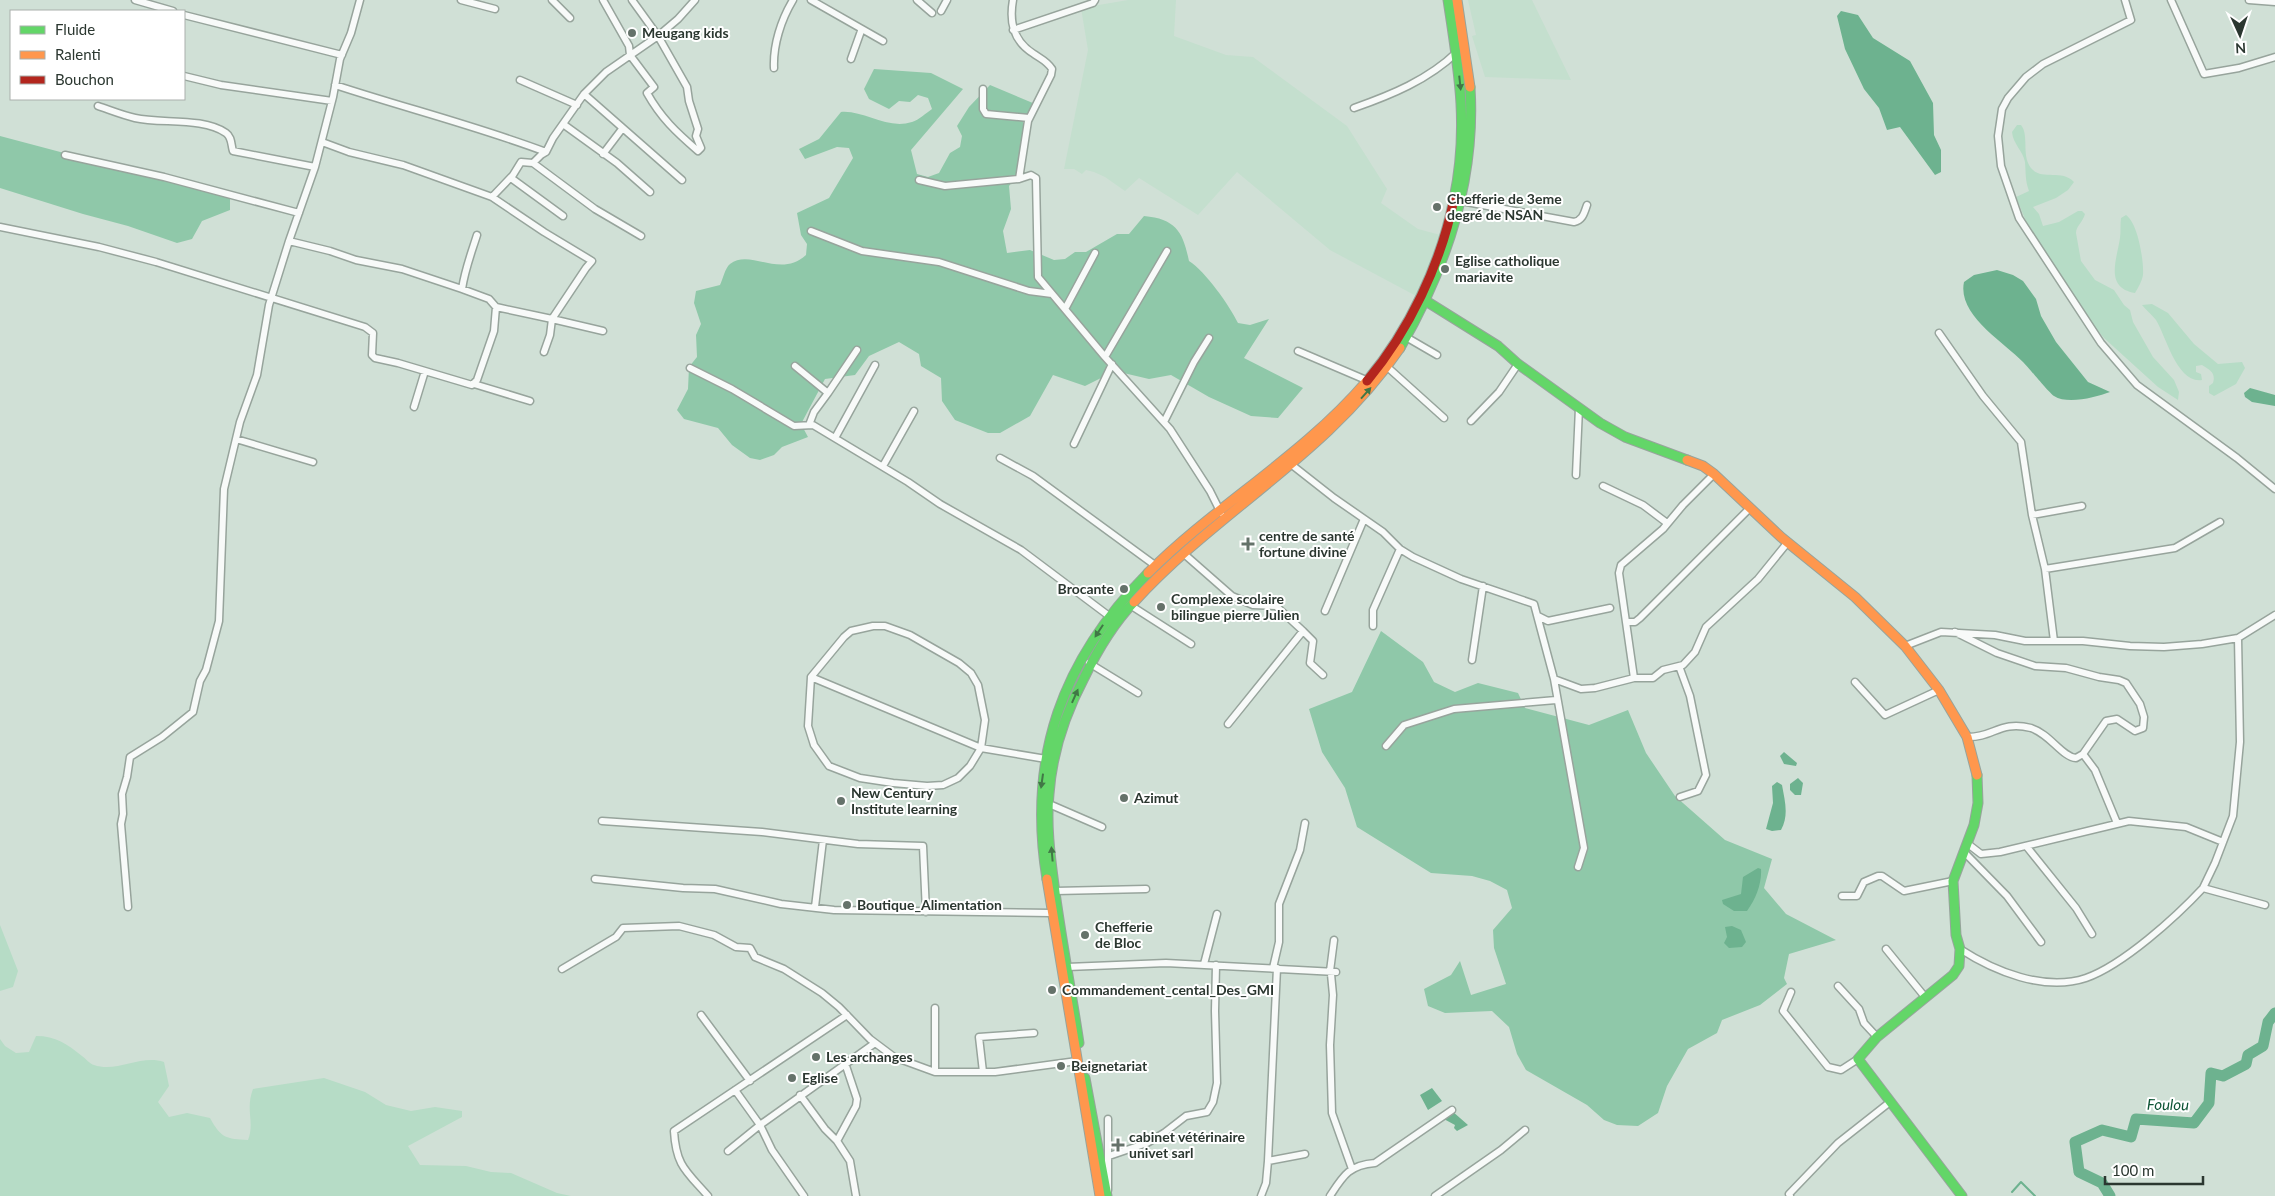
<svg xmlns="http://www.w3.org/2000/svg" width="2275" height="1196" font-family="Lato,sans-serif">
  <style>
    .built { fill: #c4dfce }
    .green { fill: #b6dcc6 }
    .forest { fill: #8fc8a9 }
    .water { fill: #6db28f }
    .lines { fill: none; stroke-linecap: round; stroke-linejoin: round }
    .stream { stroke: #6db28f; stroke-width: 2 }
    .river { stroke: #6db28f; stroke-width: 11 }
    .street-casing { stroke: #97a49c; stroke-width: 9 }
    .fast-casing { stroke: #97a49c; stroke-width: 11 }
    .slow-casing { stroke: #97a49c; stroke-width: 11 }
    .jam-casing { stroke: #97a49c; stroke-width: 11 }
    .street { stroke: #f8faf9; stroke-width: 6 }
    .fast { stroke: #63d668; stroke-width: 9 }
    .slow { stroke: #ff974d; stroke-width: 9 }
    .jam { stroke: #b3261e; stroke-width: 9 }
    .oneway { fill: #417746 }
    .poi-dot { fill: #65726a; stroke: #fff; stroke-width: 2 }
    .labels { text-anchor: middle; stroke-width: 4; stroke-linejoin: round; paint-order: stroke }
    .poi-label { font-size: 14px; font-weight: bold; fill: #2b3730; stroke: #fff; text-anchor: start }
    .water-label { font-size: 15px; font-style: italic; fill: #0d5435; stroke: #fff }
  </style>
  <rect width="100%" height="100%" fill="#d0e0d6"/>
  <!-- built -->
  <path class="built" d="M 1128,0 L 1176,0 L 1174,36 L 1226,55 L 1253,57 L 1347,126 L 1387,189 L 1381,203 L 1418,229 L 1444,236 L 1420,298 L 1330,250 L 1237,172 L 1198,215 L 1139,178 L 1125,191 L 1105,177 L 1094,172 L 1086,170 L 1082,174 L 1074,169 L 1064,169 L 1088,50 L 1081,8 Z
    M 1468,0 L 1532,0 L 1571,80 L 1485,77 L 1472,36 L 1476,35 Z"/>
  <!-- green -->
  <path class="green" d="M 2017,125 L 2021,125 C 2030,136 2020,158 2033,170 C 2043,180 2062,169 2074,182 L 2068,190 L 2056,198 L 2033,207 L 2039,214 L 2043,226 L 2059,222 L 2078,211 L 2082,211 L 2085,214 C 2083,222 2076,226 2076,233 L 2081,261 L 2095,280 L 2114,290 L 2124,305 L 2130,310 L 2133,322 L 2153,357 L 2174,380 L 2179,392 L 2178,400 L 2158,387 L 2104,338 L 2066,292 L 2030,231 L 2016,197 L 2029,191 C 2025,180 2026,174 2025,162 C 2023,151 2013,144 2012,132 Z
    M 2126,215 C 2138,223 2144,261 2143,275 C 2142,281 2138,288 2135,293 C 2104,288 2117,259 2120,238 C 2121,231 2120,225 2121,218 Z
    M 2152,304 L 2168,313 L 2194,344 L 2218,364 L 2242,362 L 2245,368 L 2236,384 L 2214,396 L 2209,393 L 2209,386 L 2213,383 C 2216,373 2210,370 2202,365 L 2196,366 L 2196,372 L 2201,374 L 2202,380 C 2177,384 2166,336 2156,320 C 2152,315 2146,310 2142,305 Z
    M 0,925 L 18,971 L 13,987 L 0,991 Z
    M 36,1036 C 56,1036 67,1044 82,1056 C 85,1058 90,1064 94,1065 C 117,1073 141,1054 164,1062 L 169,1086 L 158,1102 L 169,1117 L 187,1113 L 210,1118 C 221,1138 226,1139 248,1140 C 255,1122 245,1110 253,1089 L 324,1078 L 365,1092 L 386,1105 L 411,1111 L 435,1107 L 462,1111 L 462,1117 L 408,1146 L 420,1165 L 466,1166 L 491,1172 L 511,1173 L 557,1193 L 571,1196 L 0,1196 L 0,1039 L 5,1046 L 16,1053 L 29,1052 Z"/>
  <!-- forest -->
  <path class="forest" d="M 874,69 L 931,73 L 963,89 L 911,150 L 917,174 L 928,177 L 939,173 L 950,153 L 960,147 L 962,136 L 957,126 L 969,107 L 990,85 L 1040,106 L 1023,122 L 1024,167 L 1009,186 L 1011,209 L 1003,231 L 1007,253 L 1030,250 L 1054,260 L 1065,259 L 1075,252 L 1086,252 L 1117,234 L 1129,234 L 1144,216 C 1177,219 1183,233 1189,261 C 1206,272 1229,305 1238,323 L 1250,325 L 1269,319 L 1244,358 L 1303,388 L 1278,418 L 1251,416 L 1209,397 L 1171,375 L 1149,379 L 1115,371 L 1085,386 L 1053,375 L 1030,416 L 1000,433 L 988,433 L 955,420 L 942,401 L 941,378 L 921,366 L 919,354 L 899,342 L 869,356 L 855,375 L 825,379 L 801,424 L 808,437 L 782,447 L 774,455 L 760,460 L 750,458 L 732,445 L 718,428 L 684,419 L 677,410 L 688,389 L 689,367 L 697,357 L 696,335 L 701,324 L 694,303 L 696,291 L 720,285 C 723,279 725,268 730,264 C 750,248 780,279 806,255 L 807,244 L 801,235 L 797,213 L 829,198 L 853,158 L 849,148 L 837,147 L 805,159 L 799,149 L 819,139 L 841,112 C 864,110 887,130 912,122 C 919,120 926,113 932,109 L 928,98 L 918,95 L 910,102 L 899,101 L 889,109 L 869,99 L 864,89 Z
    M 0,136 L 230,197 L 230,210 L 202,221 L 192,239 L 177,243 L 128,226 L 83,214 L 0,188 Z
    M 1381,631 L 1423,662 L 1434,682 L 1455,692 L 1478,683 L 1518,693 L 1525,708 L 1589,725 L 1628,710 L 1646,753 L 1675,796 L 1725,840 L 1772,859 L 1764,888 L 1786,914 L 1836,940 L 1789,954 L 1784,978 L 1787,984 L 1760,1005 L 1722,1020 L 1717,1033 L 1688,1049 L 1667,1086 L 1658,1113 L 1638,1126 L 1617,1125 L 1604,1120 L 1587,1105 L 1526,1070 L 1517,1054 L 1509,1027 L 1492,1011 L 1445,1013 L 1428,1006 L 1424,989 L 1451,975 L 1460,961 L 1471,995 L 1506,984 L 1494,948 L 1493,930 L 1512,908 L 1507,890 L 1490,881 L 1472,876 L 1431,873 L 1357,827 L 1345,788 L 1322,752 L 1309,709 L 1352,692 Z"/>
  <!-- water -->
  <path class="water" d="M 1841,11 L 1858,15 L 1873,38 L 1910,61 L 1933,103 L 1934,135 L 1941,150 L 1941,172 L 1935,175 L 1900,127 L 1887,130 L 1879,108 L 1864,89 L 1845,49 L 1837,16 Z
    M 1997,270 L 2013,275 L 2023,281 L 2036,299 L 2041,316 L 2056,342 L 2088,382 L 2110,392 C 2096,397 2068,405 2054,396 C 2049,393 2029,368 2023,362 C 2004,342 1957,315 1964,282 L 1974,275 Z
    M 2250,388 L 2275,395 L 2275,406 L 2252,402 L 2245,397 L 2244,393 Z
    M 1784,752 L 1797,763 L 1796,766 L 1784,764 L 1780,756 Z
    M 1798,778 L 1803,783 L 1801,795 L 1795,795 L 1790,790 L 1790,784 Z
    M 1777,782 L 1782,785 C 1785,802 1789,815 1781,830 L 1772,831 L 1766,829 L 1773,803 L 1772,786 Z
    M 1758,868 L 1761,869 C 1762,883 1756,899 1747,911 L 1734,911 L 1723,904 L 1722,900 L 1741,894 L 1743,877 Z
    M 1732,926 L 1741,930 L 1746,942 L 1742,947 L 1729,948 L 1724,943 L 1727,937 L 1725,927 Z
    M 1432,1088 L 1442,1101 L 1428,1110 L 1420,1095 Z
    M 1452,1111 L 1468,1125 L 1457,1131 L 1454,1128 L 1455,1125 L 1442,1118 Z"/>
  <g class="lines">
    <!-- stream -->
    <path class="stream" d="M 2012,1192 L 2021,1182 L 2035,1196"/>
    <!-- river -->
    <path class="river" d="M 2110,1196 L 2102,1183 L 2079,1172 L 2075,1142 L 2102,1130 L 2131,1137 L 2136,1119 L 2194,1123 L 2209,1103 L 2211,1073 L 2223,1076 L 2246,1064 L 2248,1055 L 2263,1046 L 2268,1022 L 2275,1013"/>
    <defs>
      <path id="street" d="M 135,0 L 173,11
        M 461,0 L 495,9
        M 552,0 L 570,18
        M 603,0 L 629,46 L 630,55 L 654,87 L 647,93 C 661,118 676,132 698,151 L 701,148 L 696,136 L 698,129 L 689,101 L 687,87 L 658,36 L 632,0
        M 811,0 L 883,41
        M 917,0 L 932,13
        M 1013,0 C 1009,22 1014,42 1034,54 C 1041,59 1047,61 1052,69 L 1051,75 L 1028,121 L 1019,179 L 1031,175 L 1036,178 L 1038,277 L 1105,357 L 1170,429 L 1210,491 L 1221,513
        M 2125,0 L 2131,20 L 2043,64 L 2026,77 L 2008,98 L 2002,109 L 1998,136 L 2001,166 L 2019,218 L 2101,343 L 2137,385 L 2237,458 L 2275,489
        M 2171,0 L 2204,74 L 2239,68 L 2275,57
        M 2249,0 L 2275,2
        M 941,11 L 947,0
        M 184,15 L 342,55
        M 1013,30 L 1093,3 L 1095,0
        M 851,59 L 861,31
        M 774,68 C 773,45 781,20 793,0
        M 184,76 L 221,85 L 332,101
        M 520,80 L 577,105
        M 335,85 C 405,108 477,126 546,152
        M 983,89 L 983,109 L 986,114 L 1029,118
        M 584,94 L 682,180
        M 98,106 C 110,110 122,115 135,118 C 161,124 203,117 226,133 C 232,137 231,145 233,151 L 315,167
        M 1354,108 C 1391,95 1428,80 1457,52
        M 563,124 L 617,163 L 650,192
        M 322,142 L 349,152 L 403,165 L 492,197 L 544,232 L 592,261 L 586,268 L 552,319 L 603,331
        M 603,154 L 622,129
        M 65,155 L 164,177 L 299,213
        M 533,163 L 595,209 L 641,236
        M 511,178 L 563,216
        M 919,180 L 945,186 L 1019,179
        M 492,197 L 513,175 L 521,162 L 533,163 L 541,155 L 546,152 L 553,138 L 584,94 L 606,72 L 658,36 L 678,19 L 695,0
        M 1461,201 L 1574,222 C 1583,220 1584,213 1587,205
        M 0,227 L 99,247 L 156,262 L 365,327 L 373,333 L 372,355 L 375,358 L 398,363 L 472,385 L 477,380 L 494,331 L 496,307
        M 811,231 L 862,251 L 939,262 L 1029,291 L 1052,294
        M 289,241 L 330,251 L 356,260 L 402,269 L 462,289 L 489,299 L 496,307 L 552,319 L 550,335 L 544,352
        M 462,289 C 465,269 471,254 477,235
        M 1065,309 L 1095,253
        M 1939,333 L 1983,396 L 2021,442 L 2032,515 L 2045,569 L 2054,641
        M 1406,337 L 1437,355
        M 1298,351 L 1366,380
        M 1105,357 L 1167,251
        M 1384,364 L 1444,418
        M 795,366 L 828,393 L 814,412 L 809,425
        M 690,368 L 732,389 L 794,426 L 813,425 L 908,482 L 940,504 L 1021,550 L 1109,616
        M 474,384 L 530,401
        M 828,393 L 857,350
        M 414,407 L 425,371
        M 1471,421 L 1499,392 L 1518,364
        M 1164,422 L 1194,362 L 1209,338
        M 835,438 L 875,365
        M 236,439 L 313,462
        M 1074,444 L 1112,364
        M 1000,458 L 1033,476 L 1156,566
        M 1292,465 L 1334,498 L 1383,532 L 1400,549 L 1413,557 L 1461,579 L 1534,604 L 1554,679 L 1584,848 L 1578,867
        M 883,466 L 914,411
        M 1576,475 L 1579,408
        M 1603,486 L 1643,505 L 1667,523
        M 2032,515 L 2082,506
        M 1183,553 L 1232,596 L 1253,605 L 1276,606 L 1303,631 L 1228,724
        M 2045,569 L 2175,548 L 2220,522
        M 1130,605 L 1191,644
        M 1325,611 L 1364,519
        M 1538,616 L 1548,621 L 1610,608
        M 1626,622 L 1635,622 L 1640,618 L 1750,508
        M 873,626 L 885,626 L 910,635 L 959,663 L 971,673 L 978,685 L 985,720 L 981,748 L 970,766 L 958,778 L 943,785 L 927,786 L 893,783 L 860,778 L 829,766 L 814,745 L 808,726 L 811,677 L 844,637 L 851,631 Z
        M 1373,626 L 1373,610 L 1400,549
        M 1303,631 L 1313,641 L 1310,663 L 1323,675
        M 1955,632 L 1997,653 L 2035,666 L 2066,668 L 2099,677 L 2119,680 L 2126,683 L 2140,704 L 2144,717 L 2143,728 L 2135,731 L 2117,719 L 2106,721 L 2083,754 L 2076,758 C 2062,757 2050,734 2031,728 C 2000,720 1993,738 1967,737
        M 1905,646 L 1941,632 L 1995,635 L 2025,641 L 2083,641 L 2130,646 L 2164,647 L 2202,644 L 2238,638 L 2275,615
        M 1472,660 L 1483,586
        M 1089,663 L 1138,693
        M 1679,666 L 1690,696 L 1706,775 L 1698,791 L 1680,797
        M 811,677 L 981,748 L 1046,759
        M 1634,678 L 1619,573 L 1621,565 L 1663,529 L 1683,505 L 1714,474
        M 1554,679 L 1581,689 L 1595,688 L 1634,678 L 1653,678 L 1663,670 L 1683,665 L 1695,652 L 1706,627 L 1758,579 L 1788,542
        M 1855,682 L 1885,715 L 1939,690
        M 1386,746 L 1404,725 L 1454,709 L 1556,700
        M 2083,754 L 2095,770 L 2117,823
        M 1049,804 L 1102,827
        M 602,821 L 762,832 L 858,844 L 923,846 L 926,912
        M 1968,844 L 1981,854 L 2000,852 L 2129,821 L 2186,827 L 2223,842
        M 2027,847 L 2076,908 L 2092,934
        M 1964,852 L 2007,896 L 2041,942
        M 595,879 L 683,888 L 715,889 L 781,904 L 834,910 L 1051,913
        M 2203,888 L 2215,863 L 2233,816 L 2240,742 L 2238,638
        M 1055,891 L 1146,889
        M 1842,896 L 1857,896 L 1864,882 L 1878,876 L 1882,876 L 1904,891 L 1953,881
        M 128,907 L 121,824 L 123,814 L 122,794 L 127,777 L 130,757 L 162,737 L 193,712 L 200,681 L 206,670 L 219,621 L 224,489 L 240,422 L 257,375 L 269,305 L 289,241 L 315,167 L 333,97 L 340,59 L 351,33 L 360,0
        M 815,907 L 823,840
        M 1886,949 L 1925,997
        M 1960,949 C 1994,971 2044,992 2086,978 C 2123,965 2176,917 2203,888 L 2265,905
        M 1204,964 L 1217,914
        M 1067,967 L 1166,963 L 1336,972
        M 1273,968 L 1279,942 L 1279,904 L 1300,850 L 1305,823
        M 1277,968 L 1268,1161 L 1305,1154
        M 562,969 L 616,937 L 623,928 L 679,926 L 714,935 L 736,947 L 750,948 L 755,957 L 784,969 L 822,993 L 839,1007 L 870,1039 L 894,1057 L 935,1072 L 995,1072 L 1077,1061
        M 1330,971 L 1334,940
        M 1331,974 L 1333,995 L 1330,1045 L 1332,1113 L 1352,1169
        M 1838,986 L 1859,1009 L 1864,1023 L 1877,1037
        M 1791,992 L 1783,1011 L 1828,1067 L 1841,1070 L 1858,1059
        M 935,1008 L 935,1072
        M 701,1015 L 750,1081
        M 983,1072 L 979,1037 L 1034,1033
        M 800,1095 L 825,1129 L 837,1141 L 850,1161 L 856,1196
        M 837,1141 L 856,1106 L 857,1099 L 845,1063
        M 728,1151 L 760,1125 L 735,1090
        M 1109,1156 L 1147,1143 L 1164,1133 L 1186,1116 L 1207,1112 L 1213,1102 L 1217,1083 L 1215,1011 L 1216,965
        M 1108,1190 L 1108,1119
        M 708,1196 C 686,1171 676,1166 674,1131 L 847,1015
        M 804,1196 L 772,1150 L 760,1125 L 875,1043
        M 1261,1196 L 1266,1183 L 1268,1161
        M 1330,1196 C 1343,1176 1349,1165 1375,1163 L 1452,1110
        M 1435,1196 L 1501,1150 L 1525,1130
        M 1790,1196 L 1789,1194 L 1838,1143 L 1890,1102"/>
      <path id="fast" d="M 1448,0 C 1459,71 1469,128 1454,199
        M 1426,301 L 1498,346 L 1518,364 L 1600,423 L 1625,437 L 1687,460
        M 1400,348 C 1446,268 1476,181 1470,87
        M 1047,879 C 1027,757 1062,660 1148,573
        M 1079,1043 C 1071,990 1061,938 1054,885 C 1050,855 1046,824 1049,794 C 1052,753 1065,714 1084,678 C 1097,651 1113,624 1134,602
        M 1085,1078 L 1107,1196
        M 1962,1196 L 1858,1059 L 1877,1037 L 1953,975 L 1959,966 L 1960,949 L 1956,935 L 1953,881 L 1974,825 L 1978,803 L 1977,775"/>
      <path id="slow" d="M 1457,0 L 1470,87
        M 1687,460 L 1703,466 L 1714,474 L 1781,537 L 1855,597 L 1905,646 L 1939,690 L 1967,737 L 1977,775
        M 1148,573 C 1217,504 1303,456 1367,381
        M 1134,602 C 1218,510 1328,454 1400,348
        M 1047,879 L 1100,1196"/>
      <path id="jam" d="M 1367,381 C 1409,331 1441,264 1454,199"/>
    </defs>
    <!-- street casing -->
    <use href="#street" class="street-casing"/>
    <!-- fast casing -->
    <use href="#fast" class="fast-casing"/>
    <!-- slow casing -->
    <use href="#slow" class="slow-casing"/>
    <!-- jam casing -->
    <use href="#jam" class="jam-casing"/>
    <!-- street -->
    <use href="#street" class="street"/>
    <!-- fast -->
    <use href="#fast" class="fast"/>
    <!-- slow -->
    <use href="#slow" class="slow"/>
    <!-- jam -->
    <use href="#jam" class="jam"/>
  </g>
  <!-- one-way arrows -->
  <defs><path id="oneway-solid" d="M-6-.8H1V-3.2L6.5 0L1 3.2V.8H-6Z" transform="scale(1.25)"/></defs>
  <g class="oneway">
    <use href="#oneway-solid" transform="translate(1460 83) rotate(84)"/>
    <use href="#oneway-solid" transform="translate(1366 393) rotate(-48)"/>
    <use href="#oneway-solid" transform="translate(1099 631) rotate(123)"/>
    <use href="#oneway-solid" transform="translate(1075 696) rotate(-66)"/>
    <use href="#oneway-solid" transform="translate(1042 781) rotate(98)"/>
    <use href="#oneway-solid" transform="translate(1052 854) rotate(-95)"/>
  </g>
  <!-- markers -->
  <g class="poi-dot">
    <circle cx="632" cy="33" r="5"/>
    <circle cx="1437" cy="207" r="5"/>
    <circle cx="1445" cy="269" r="5"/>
    <path d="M1245.5 536.5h5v5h5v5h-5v5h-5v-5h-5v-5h5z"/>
    <circle cx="1124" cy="589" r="5"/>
    <circle cx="1161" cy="607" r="5"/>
    <circle cx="1124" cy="798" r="5"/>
    <circle cx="841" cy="801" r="5"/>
    <circle cx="847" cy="905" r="5"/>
    <circle cx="1085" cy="935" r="5"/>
    <circle cx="1052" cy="990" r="5"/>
    <circle cx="816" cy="1057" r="5"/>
    <circle cx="1061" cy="1066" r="5"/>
    <circle cx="792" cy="1078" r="5"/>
    <path d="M1115.5 1137.5h5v5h5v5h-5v5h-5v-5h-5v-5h5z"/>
  </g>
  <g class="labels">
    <!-- poi labels -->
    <g class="poi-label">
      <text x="642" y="38">Meugang kids</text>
      <text x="1447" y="204">Chefferie de 3eme<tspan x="1447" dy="16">degré de NSAN</tspan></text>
      <text x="1455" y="266">Eglise catholique<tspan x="1455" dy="16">mariavite</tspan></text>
      <text x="1259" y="541">centre de santé<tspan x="1259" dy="16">fortune divine</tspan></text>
      <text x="1114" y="594" text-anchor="end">Brocante</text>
      <text x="1171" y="604">Complexe scolaire<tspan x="1171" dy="16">bilingue pierre Julien</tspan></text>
      <text x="851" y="798">New Century<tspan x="851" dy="16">Institute learning</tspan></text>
      <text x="1134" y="803">Azimut</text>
      <text x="857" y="910">Boutique_Alimentation</text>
      <text x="1095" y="932">Chefferie<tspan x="1095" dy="16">de Bloc</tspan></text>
      <text x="1062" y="995">Commandement_cental_Des_GMI</text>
      <text x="826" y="1062">Les archanges</text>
      <text x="1071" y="1071">Beignetariat</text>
      <text x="802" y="1083">Eglise</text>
      <text x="1129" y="1142">cabinet vétérinaire<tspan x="1129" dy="16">univet sarl</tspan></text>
    </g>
    <!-- water labels -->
    <g class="water-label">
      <text transform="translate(2168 1105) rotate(1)" y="5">Foulou</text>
    </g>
  </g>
  <!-- legend -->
  <rect x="10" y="10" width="175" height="90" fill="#ffffff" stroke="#aaafac"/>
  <rect x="20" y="26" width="25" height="8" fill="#63d668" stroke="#aaafac"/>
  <text x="55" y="35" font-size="15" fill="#2b3730">Fluide</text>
  <rect x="20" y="51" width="25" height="8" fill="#ff974d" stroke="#aaafac"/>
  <text x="55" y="60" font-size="15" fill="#2b3730">Ralenti</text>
  <rect x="20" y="76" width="25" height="8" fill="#b3261e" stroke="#aaafac"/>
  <text x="55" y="85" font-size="15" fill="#2b3730">Bouchon</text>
  <!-- north arrow -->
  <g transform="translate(2240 35) rotate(177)" stroke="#ffffff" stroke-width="4" paint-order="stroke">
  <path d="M0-4L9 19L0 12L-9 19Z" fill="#2b3730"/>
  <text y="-8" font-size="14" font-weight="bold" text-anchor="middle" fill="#2b3730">N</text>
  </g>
  <!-- scale -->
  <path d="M2105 1176v8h98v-8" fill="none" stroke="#2b3730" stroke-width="2.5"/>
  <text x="2112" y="1176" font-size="15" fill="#2b3730" stroke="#ffffff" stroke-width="4" paint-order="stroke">100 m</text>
</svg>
